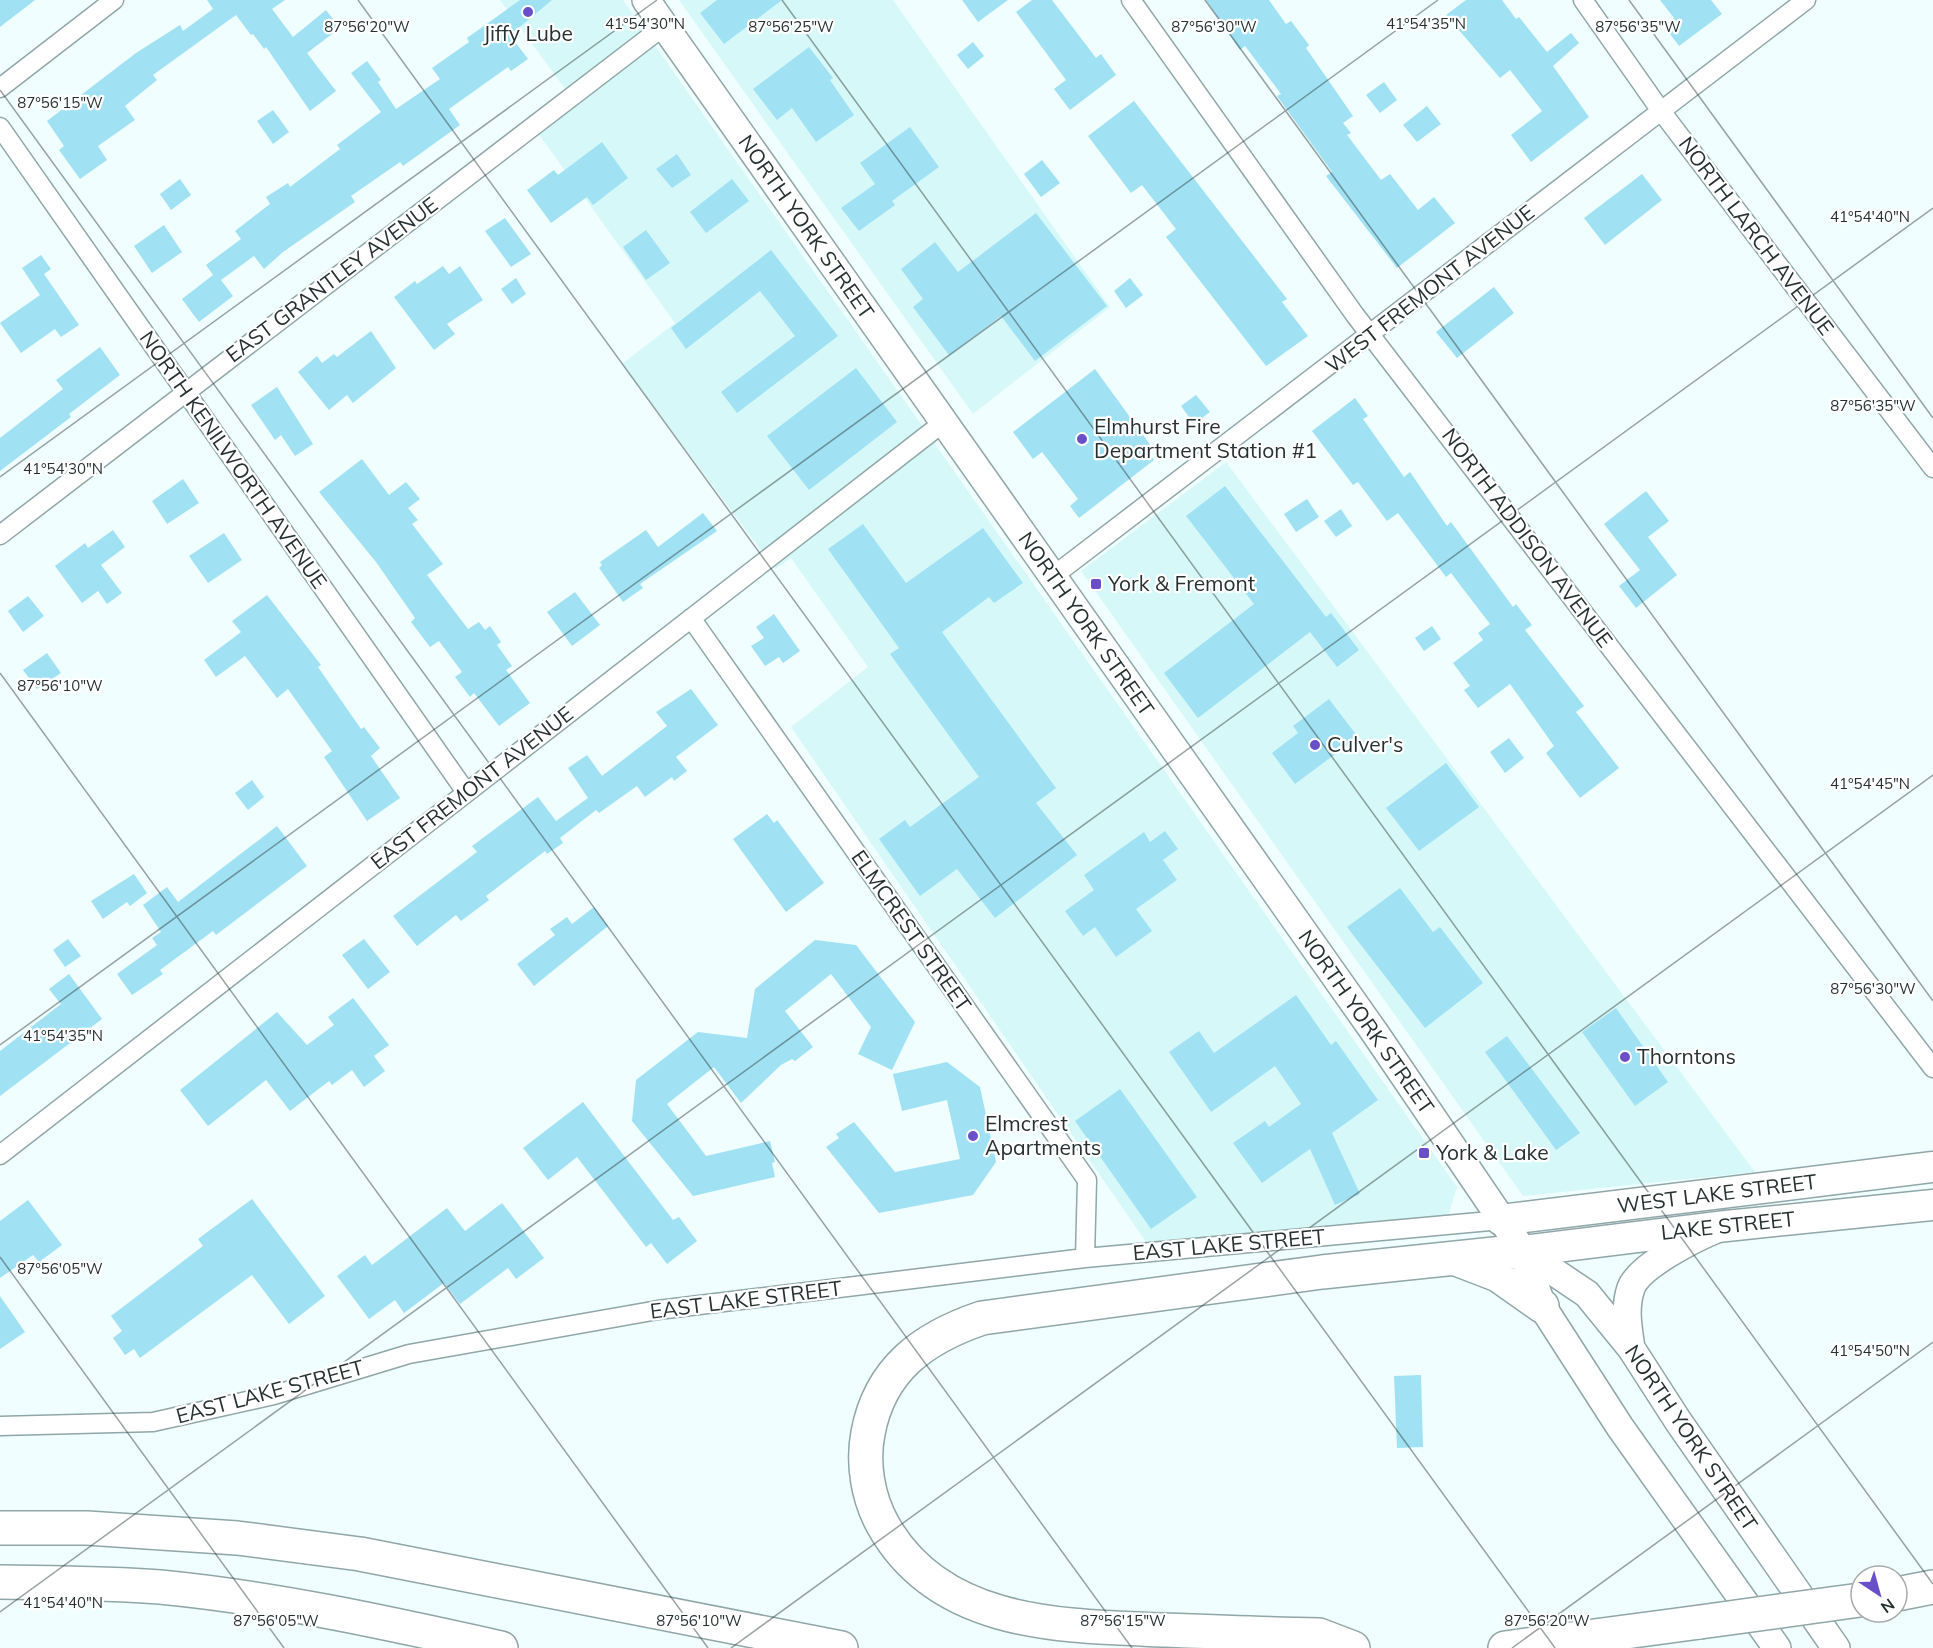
<svg xmlns="http://www.w3.org/2000/svg" width="1933" height="1648" font-family="Mulish,sans-serif">
  <style>
    .built { fill: #d6f8f8 }
    .building { fill: #a0e2f3 }
    .lines { fill: none; stroke-linecap: round; stroke-linejoin: round }
    .minor-casing { stroke: #90a6a7; stroke-width: 21 }
    .secondary-casing { stroke: #90a6a7; stroke-width: 30 }
    .primary-casing { stroke: #90a6a7; stroke-width: 33 }
    .motorway-casing { stroke: #90a6a7; stroke-width: 36 }
    .minor { stroke: #fff; stroke-width: 18 }
    .secondary { stroke: #fff; stroke-width: 27 }
    .primary { stroke: #fff; stroke-width: 30 }
    .motorway { stroke: #fff; stroke-width: 33 }
    .motorway-bridge-casing { stroke: #90a6a7; stroke-width: 36; stroke-linecap: butt }
    .motorway-bridge { stroke: #fff; stroke-width: 33 }
    .ticks { fill: none; stroke: #273030; stroke-width: 1.5; stroke-opacity: 0.45 }
    .poi-dot { fill: #694fc8; stroke: #fff; stroke-width: 2 }
    .labels { text-anchor: middle; stroke-width: 4.5; stroke-linejoin: round; paint-order: stroke }
    .poi-label { font-size: 21px; fill: #273030; stroke: #fff; text-anchor: start }
    .street-label { font-size: 21px; fill: #273030; stroke: #fff }
    .ticks-label { font-size: 15px; text-anchor: middle; fill: #273030; stroke: #fff; stroke-width: 4.5; stroke-linejoin: round; paint-order: stroke }
  </style>
  <rect width="100%" height="100%" fill="#f0feff"/>
  <!-- built -->
  <path class="built" d="M 500,0 L 623,0 L 1457,1187 L 1448,1216 L 1146,1242 L 791,727 L 868,667 L 791,558 L 775,569 L 622,364 L 675,323 L 527,118 L 566,90 Z
    M 679,0 L 893,0 L 1110,307 L 973,414 Z
    M 1226,462 L 1755,1172 L 1523,1196 L 1081,571 Z"/>
  <!-- building -->
  <path class="building" d="M 0,0 L 35,0 L 0,27 Z
    M 207,0 L 285,0 L 272,9 L 293,37 L 326,10 L 340,28 L 307,53 L 336,91 L 310,111 L 266,47 L 264,49 L 253,34 L 251,35 L 236,15 L 153,75 L 157,80 L 125,106 L 135,120 L 98,146 L 107,160 L 80,179 L 59,150 L 64,146 L 47,121 L 136,53 L 180,25 L 183,31 L 213,9 Z
    M 520,0 L 552,0 L 510,35 L 528,59 L 511,71 L 508,67 L 449,109 L 460,125 L 403,166 L 400,162 L 351,196 L 355,202 L 283,252 L 264,269 L 254,256 L 221,280 L 233,296 L 199,322 L 182,299 L 213,275 L 206,265 L 241,239 L 235,231 L 270,204 L 266,197 L 288,183 L 290,187 L 340,149 L 337,145 L 381,112 L 351,73 L 367,61 L 381,80 L 378,82 L 396,109 L 440,79 L 432,68 L 469,42 L 467,38 Z
    M 717,0 L 782,0 L 724,44 L 700,13 Z
    M 962,0 L 1008,0 L 978,22 Z
    M 1032,0 L 1052,0 L 1096,58 L 1101,54 L 1116,75 L 1070,110 L 1054,89 L 1066,80 L 1016,12 Z
    M 1206,0 L 1269,0 L 1286,24 L 1291,21 L 1309,45 L 1306,48 L 1353,116 L 1343,123 L 1351,133 L 1347,135 L 1381,180 L 1390,174 L 1418,210 L 1434,197 L 1455,223 L 1397,268 L 1326,176 L 1332,172 L 1277,96 L 1281,94 L 1245,46 L 1240,50 Z
    M 1466,0 L 1502,0 L 1516,19 L 1519,17 L 1547,52 L 1571,33 L 1579,43 L 1553,66 L 1589,117 L 1531,162 L 1511,135 L 1542,111 L 1510,70 L 1500,78 L 1446,15 Z
    M 1660,0 L 1711,0 L 1722,14 L 1679,46 L 1664,26 L 1674,18 Z
    M 973,42 L 984,56 L 968,69 L 957,55 Z
    M 809,47 L 833,78 L 830,80 L 854,115 L 816,142 L 792,108 L 777,120 L 753,89 Z
    M 1384,82 L 1397,100 L 1380,113 L 1366,95 Z
    M 1134,101 L 1287,299 L 1282,302 L 1308,336 L 1266,366 L 1166,237 L 1176,229 L 1142,185 L 1131,193 L 1088,136 Z
    M 1427,106 L 1441,124 L 1417,142 L 1403,125 Z
    M 273,110 L 289,132 L 273,144 L 257,121 Z
    M 910,127 L 939,167 L 892,201 L 895,205 L 859,231 L 841,208 L 875,184 L 860,163 Z
    M 602,142 L 628,178 L 593,205 L 587,197 L 551,223 L 527,190 L 554,170 L 558,175 Z
    M 677,154 L 691,175 L 672,188 L 656,169 Z
    M 1042,160 L 1060,183 L 1041,197 L 1024,174 Z
    M 1642,174 L 1662,200 L 1605,245 L 1584,218 Z
    M 180,179 L 191,195 L 171,210 L 160,194 Z
    M 732,179 L 749,201 L 706,233 L 690,212 Z
    M 1036,213 L 1107,306 L 1035,361 L 1001,316 L 949,355 L 913,307 L 923,299 L 901,269 L 935,242 L 958,272 Z
    M 505,218 L 531,254 L 511,267 L 485,231 Z
    M 164,225 L 182,252 L 152,273 L 134,246 Z
    M 646,230 L 670,263 L 646,280 L 623,247 Z
    M 771,250 L 838,336 L 737,413 L 721,392 L 795,336 L 760,291 L 686,349 L 671,328 Z
    M 41,255 L 51,269 L 44,274 L 79,325 L 61,337 L 55,329 L 21,353 L 0,323 L 40,295 L 22,268 Z
    M 443,266 L 449,274 L 460,266 L 483,300 L 447,324 L 455,334 L 434,350 L 394,297 L 415,281 L 417,284 Z
    M 516,278 L 526,294 L 512,304 L 501,289 Z
    M 1130,278 L 1143,295 L 1126,308 L 1114,291 Z
    M 1494,287 L 1514,313 L 1457,358 L 1436,332 Z
    M 371,331 L 396,368 L 353,403 L 347,395 L 329,410 L 298,372 L 317,356 L 322,363 L 334,354 L 337,357 Z
    M 100,347 L 120,375 L 69,414 L 71,417 L 0,471 L 0,438 L 63,389 L 56,380 Z
    M 856,368 L 897,422 L 809,490 L 767,436 Z
    M 1095,369 L 1151,446 L 1146,450 L 1154,460 L 1079,518 L 1070,506 L 1078,499 L 1042,452 L 1033,459 L 1013,432 Z
    M 277,387 L 313,444 L 295,456 L 281,435 L 275,440 L 251,405 Z
    M 1196,395 L 1210,412 L 1194,424 L 1181,406 Z
    M 1355,398 L 1368,416 L 1363,419 L 1404,477 L 1410,472 L 1447,526 L 1451,522 L 1513,607 L 1516,604 L 1532,625 L 1525,630 L 1584,706 L 1576,712 L 1619,768 L 1580,798 L 1546,753 L 1554,746 L 1510,684 L 1478,708 L 1464,690 L 1470,686 L 1453,663 L 1483,640 L 1478,633 L 1490,624 L 1451,573 L 1446,577 L 1398,513 L 1387,521 L 1358,482 L 1353,485 L 1312,431 Z
    M 362,459 L 389,495 L 406,482 L 420,499 L 408,508 L 418,520 L 412,524 L 443,564 L 427,575 L 468,629 L 479,622 L 485,630 L 490,626 L 501,642 L 497,645 L 512,666 L 506,670 L 530,703 L 499,726 L 474,693 L 470,697 L 455,677 L 462,672 L 439,641 L 430,647 L 411,622 L 415,618 L 376,562 L 319,492 Z
    M 183,479 L 199,503 L 167,524 L 152,501 Z
    M 1225,486 L 1326,617 L 1331,613 L 1359,650 L 1337,667 L 1310,632 L 1198,718 L 1164,673 L 1254,604 L 1186,516 Z
    M 1646,491 L 1669,521 L 1648,537 L 1677,575 L 1636,608 L 1619,586 L 1640,570 L 1604,524 Z
    M 1307,499 L 1319,517 L 1296,532 L 1284,514 Z
    M 1341,509 L 1352,526 L 1336,537 L 1324,521 Z
    M 703,513 L 717,531 L 640,584 L 643,588 L 623,602 L 599,568 L 602,565 L 600,562 L 646,530 L 658,547 Z
    M 863,524 L 906,583 L 983,528 L 1023,583 L 994,603 L 989,597 L 942,632 L 1056,788 L 1036,803 L 1077,855 L 995,918 L 957,869 L 920,896 L 879,839 L 905,820 L 910,827 L 979,777 L 890,654 L 899,648 L 828,549 Z
    M 113,530 L 125,547 L 101,565 L 122,593 L 107,604 L 98,591 L 82,603 L 55,566 L 85,543 L 88,548 Z
    M 224,533 L 242,560 L 208,583 L 189,556 Z
    M 575,592 L 600,625 L 572,646 L 547,612 Z
    M 267,595 L 321,665 L 318,667 L 361,729 L 364,727 L 380,748 L 371,756 L 400,798 L 367,821 L 324,757 L 332,751 L 288,689 L 277,698 L 245,656 L 216,677 L 204,660 L 241,632 L 232,621 Z
    M 28,596 L 44,616 L 23,632 L 8,611 Z
    M 774,614 L 800,651 L 783,663 L 779,657 L 765,666 L 751,646 L 764,638 L 756,627 Z
    M 1432,626 L 1441,639 L 1424,651 L 1415,638 Z
    M 47,653 L 61,673 L 37,689 L 23,670 Z
    M 691,689 L 718,725 L 676,757 L 687,771 L 674,781 L 672,777 L 645,797 L 637,786 L 599,813 L 596,810 L 560,838 L 563,843 L 547,854 L 545,851 L 486,896 L 489,900 L 461,921 L 456,915 L 417,946 L 393,916 L 477,852 L 472,846 L 538,797 L 556,821 L 588,798 L 568,768 L 587,755 L 602,776 L 667,726 L 656,712 Z
    M 1329,699 L 1358,737 L 1295,784 L 1272,753 L 1298,733 L 1293,726 Z
    M 1509,738 L 1524,758 L 1505,773 L 1490,752 Z
    M 1446,763 L 1479,807 L 1419,851 L 1386,808 Z
    M 252,780 L 264,797 L 248,810 L 235,793 Z
    M 767,814 L 774,823 L 777,820 L 824,883 L 786,912 L 733,839 Z
    M 277,826 L 307,866 L 216,935 L 213,931 L 160,970 L 163,974 L 132,995 L 117,974 L 157,945 L 152,938 L 161,932 L 143,905 L 167,887 L 178,902 Z
    M 1165,831 L 1178,849 L 1163,860 L 1177,880 L 1136,909 L 1152,931 L 1116,957 L 1095,927 L 1083,936 L 1065,911 L 1094,890 L 1084,875 L 1144,832 L 1150,842 Z
    M 134,874 L 147,893 L 130,906 L 127,902 L 103,919 L 91,901 Z
    M 1400,888 L 1433,932 L 1440,927 L 1483,983 L 1425,1028 L 1347,927 Z
    M 594,907 L 608,926 L 534,986 L 517,964 L 555,935 L 550,929 L 567,917 L 572,924 Z
    M 68,939 L 81,956 L 65,967 L 53,950 Z
    M 364,939 L 390,972 L 368,989 L 342,955 Z
    M 815,940 L 856,945 L 915,1022 L 892,1070 L 858,1054 L 871,1027 L 831,974 L 785,1011 L 813,1047 L 795,1061 L 792,1059 L 781,1065 L 741,1103 L 714,1067 L 667,1104 L 706,1156 L 770,1141 L 775,1162 L 772,1163 L 775,1177 L 693,1196 L 632,1121 L 636,1080 L 698,1032 L 747,1038 L 755,989 Z
    M 69,974 L 102,1019 L 0,1096 L 0,1051 L 61,1004 L 49,989 Z
    M 1296,995 L 1331,1045 L 1336,1041 L 1378,1100 L 1332,1133 L 1360,1194 L 1335,1205 L 1310,1149 L 1262,1183 L 1233,1143 L 1265,1121 L 1269,1127 L 1301,1104 L 1275,1066 L 1211,1112 L 1169,1052 L 1199,1031 L 1214,1053 Z
    M 353,998 L 389,1045 L 374,1056 L 385,1071 L 364,1087 L 352,1070 L 332,1085 L 329,1081 L 290,1111 L 266,1080 L 208,1126 L 180,1090 L 277,1012 L 307,1045 L 334,1025 L 328,1017 Z
    M 1616,1008 L 1668,1082 L 1635,1106 L 1582,1032 Z
    M 1507,1036 L 1580,1133 L 1556,1150 L 1485,1052 Z
    M 947,1062 L 980,1087 L 996,1162 L 973,1195 L 879,1213 L 826,1147 L 839,1138 L 836,1134 L 854,1122 L 895,1172 L 960,1159 L 947,1100 L 902,1111 L 893,1074 Z
    M 1120,1089 L 1197,1197 L 1151,1229 L 1075,1121 Z
    M 583,1102 L 673,1220 L 679,1217 L 697,1241 L 667,1264 L 651,1243 L 646,1247 L 577,1157 L 548,1180 L 523,1148 Z
    M 252,1199 L 325,1296 L 289,1324 L 252,1275 L 140,1358 L 134,1349 L 125,1355 L 113,1338 L 122,1331 L 111,1316 L 203,1246 L 198,1239 Z
    M 28,1200 L 62,1245 L 39,1262 L 33,1255 L 0,1278 L 0,1221 Z
    M 502,1203 L 544,1258 L 516,1279 L 508,1268 L 460,1304 L 444,1283 L 404,1313 L 395,1300 L 369,1319 L 337,1276 L 365,1255 L 372,1265 L 447,1208 L 465,1231 Z
    M 0,1296 L 25,1332 L 0,1349 Z
    M 1421,1375 L 1423,1447 L 1397,1448 L 1394,1376 Z"/>
  <g class="lines">
    <defs>
      <path id="minor" d="M 1131,0 L 1355,315 L 1933,1068
        M 1583,0 L 1661,111 L 1933,468
        M 0,88 L 114,0
        M 0,127 L 466,792
        M 0,535 L 664,26
        M 1052,577 L 1806,0
        M 691,618 L 1087,1180 L 1085,1258
        M 0,1155 L 944,422
        M 0,1426 L 153,1422 L 274,1395 L 409,1354 L 658,1310 L 1085,1258 L 1501,1220"/>
      <path id="secondary" d="M 646,0 L 1375,1033 L 1523,1251 L 1542,1306 L 1620,1427 L 1777,1648
        M 1523,1251 L 1587,1294 L 1631,1348 L 1678,1421 L 1836,1648
        M 1631,1348 C 1628,1328 1624,1308 1631,1288 C 1639,1266 1693,1239 1714,1230"/>
      <path id="primary" d="M 1501,1220 L 1933,1167
        M 1523,1251 L 1726,1226 L 1933,1205"/>
      <path id="motorway" d="M 1459,1260 L 1498,1275 L 1542,1306
        M 0,1528 L 87,1528 L 237,1538 L 360,1554 L 841,1648
        M 0,1582 C 53,1583 107,1583 160,1587 C 275,1598 388,1623 501,1648
        M 1897,1594 L 1933,1587
        M 1353,1648 L 1319,1635 C 1268,1634 1217,1632 1165,1630 C 1063,1626 940,1627 883,1525 C 868,1498 862,1464 868,1433 C 880,1369 923,1338 982,1318 L 1322,1272 L 1523,1251
        M 1505,1648 L 1700,1622"/>
    </defs>
    <!-- minor casing -->
    <use href="#minor" class="minor-casing"/>
    <!-- secondary casing -->
    <use href="#secondary" class="secondary-casing"/>
    <!-- primary casing -->
    <use href="#primary" class="primary-casing"/>
    <!-- motorway casing -->
    <use href="#motorway" class="motorway-casing"/>
    <!-- minor -->
    <use href="#minor" class="minor"/>
    <!-- secondary -->
    <use href="#secondary" class="secondary"/>
    <!-- primary -->
    <use href="#primary" class="primary"/>
    <!-- motorway -->
    <use href="#motorway" class="motorway"/>
    <defs>
      <path id="motorway-bridge" d="M 1700,1622 L 1860,1600"/>
    </defs>
    <!-- motorway-bridge casing -->
    <use href="#motorway-bridge" class="motorway-bridge-casing"/>
    <!-- motorway-bridge -->
    <use href="#motorway-bridge" class="motorway-bridge"/>
  </g>
  <!-- ticks -->
  <path class="ticks" d="M 358,0 L 1555,1648M 782,0 L 1933,1584M 1205,0 L 1933,1001M 1629,0 L 1933,418M 0,90 L 1132,1648M 0,477 L 657,0M 0,673 L 708,1648M 0,1045 L 1438,0M 0,1257 L 284,1648M 0,1612 L 1933,208M 731,1648 L 1933,775M 1512,1648 L 1933,1342"/>
  <!-- markers -->
  <g class="poi-dot">
    <circle cx="528" cy="12" r="6"/>
    <circle cx="1082" cy="439" r="6"/>
    <rect x="1090" y="578" width="12" height="12" rx="3"/>
    <circle cx="1315" cy="745" r="6"/>
    <circle cx="1625" cy="1057" r="6"/>
    <circle cx="973" cy="1136" r="6"/>
    <rect x="1418" y="1147" width="12" height="12" rx="3"/>
  </g>
  <g class="labels">
    <!-- poi labels -->
    <g class="poi-label">
      <text x="528" y="41" text-anchor="middle">Jiffy Lube</text>
      <text x="1094" y="434">Elmhurst Fire<tspan x="1094" dy="24">Department Station #1</tspan></text>
      <text x="1108" y="591">York &amp; Fremont</text>
      <text x="1327" y="752">Culver's</text>
      <text x="1637" y="1064">Thorntons</text>
      <text x="985" y="1131">Elmcrest<tspan x="985" dy="24">Apartments</tspan></text>
      <text x="1436" y="1160">York &amp; Lake</text>
    </g>
    <!-- street labels -->
    <g class="street-label">
      <text transform="translate(806 227) rotate(55)" y="7">NORTH YORK STREET</text>
      <text transform="translate(1756 236) rotate(53)" y="7">NORTH LARCH AVENUE</text>
      <text transform="translate(332 280) rotate(-37)" y="7">EAST GRANTLEY AVENUE</text>
      <text transform="translate(1430 289) rotate(-38)" y="7">WEST FREMONT AVENUE</text>
      <text transform="translate(233 460) rotate(55)" y="7">NORTH KENILWORTH AVENUE</text>
      <text transform="translate(1527 538) rotate(53)" y="7">NORTH ADDISON AVENUE</text>
      <text transform="translate(1086 624) rotate(55)" y="7">NORTH YORK STREET</text>
      <text transform="translate(472 788) rotate(-38)" y="7">EAST FREMONT AVENUE</text>
      <text transform="translate(911 931) rotate(55)" y="7">ELMCREST STREET</text>
      <text transform="translate(1366 1022) rotate(55)" y="7">NORTH YORK STREET</text>
      <text transform="translate(1717 1194) rotate(-7)" y="7">WEST LAKE STREET</text>
      <text transform="translate(1728 1226) rotate(-6)" y="7">LAKE STREET</text>
      <text transform="translate(1229 1245) rotate(-5)" y="7">EAST LAKE STREET</text>
      <text transform="translate(746 1300) rotate(-7)" y="7">EAST LAKE STREET</text>
      <text transform="translate(270 1392) rotate(-15)" y="7">EAST LAKE STREET</text>
      <text transform="translate(1691 1438) rotate(56)" y="7">NORTH YORK STREET</text>
    </g>
  </g>
  <g class="ticks-label">
    <text x="645" y="29">41°54'30"N</text>
    <text x="1426" y="29">41°54'35"N</text>
    <text x="367" y="32">87°56'20"W</text>
    <text x="791" y="32">87°56'25"W</text>
    <text x="1214" y="32">87°56'30"W</text>
    <text x="1638" y="32">87°56'35"W</text>
    <text x="60" y="108">87°56'15"W</text>
    <text x="1870" y="222">41°54'40"N</text>
    <text x="1873" y="411">87°56'35"W</text>
    <text x="63" y="474">41°54'30"N</text>
    <text x="60" y="691">87°56'10"W</text>
    <text x="1870" y="789">41°54'45"N</text>
    <text x="1873" y="994">87°56'30"W</text>
    <text x="63" y="1041">41°54'35"N</text>
    <text x="60" y="1274">87°56'05"W</text>
    <text x="1870" y="1356">41°54'50"N</text>
    <text x="63" y="1608">41°54'40"N</text>
    <text x="276" y="1626">87°56'05"W</text>
    <text x="699" y="1626">87°56'10"W</text>
    <text x="1123" y="1626">87°56'15"W</text>
    <text x="1547" y="1626">87°56'20"W</text>
  </g>
  <!-- north arrow -->
  <g transform="translate(1879 1594) rotate(144)"><circle r="28" fill="#ffffff" stroke="#a9acac" stroke-width="1.5"/>
  <path d="M0-4.5L10 22L0 15L-10 22Z" fill="#694fc8"/>
  <text y="-9" font-size="16" font-weight="bold" text-anchor="middle" fill="#273030">N</text>
  </g>
</svg>
